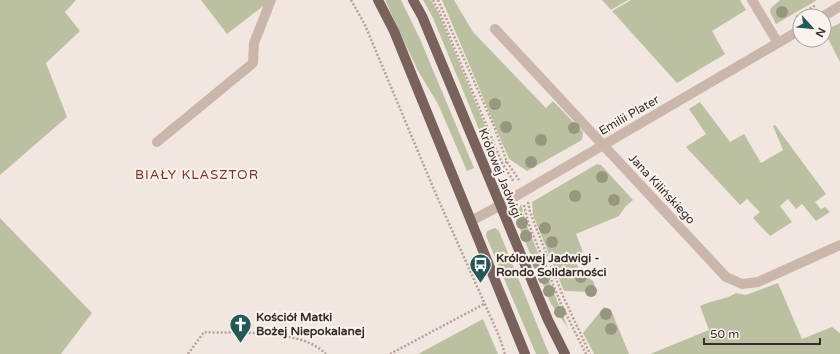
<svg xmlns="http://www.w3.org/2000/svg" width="840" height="354" font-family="'Varela Round',sans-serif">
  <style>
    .green { fill: #bbc1a0 }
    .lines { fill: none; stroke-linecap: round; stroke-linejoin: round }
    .path { stroke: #b6a096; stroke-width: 2.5; stroke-dasharray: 2 2; stroke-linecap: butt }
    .minor { stroke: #cbb6ac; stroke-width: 10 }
    .major { stroke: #7a625c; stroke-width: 10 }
    .tree { fill: #97977f }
    .labels { text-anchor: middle; stroke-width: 4; stroke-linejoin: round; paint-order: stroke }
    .street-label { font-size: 12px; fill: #392d2b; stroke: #faf2ed }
    .poi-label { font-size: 12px; font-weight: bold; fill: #392d2b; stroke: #faf2ed; text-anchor: start }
    .neighbourhood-label { font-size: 13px; letter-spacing: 1px; fill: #853026; stroke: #faf2ed }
  </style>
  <rect width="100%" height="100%" fill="#f2e7e0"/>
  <!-- green -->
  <path class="green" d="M 0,0 L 76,0 L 65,12 L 80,31 L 46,63 L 67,117 L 0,175 Z
    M 201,0 L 271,0 L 227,34 Z
    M 385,0 L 401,0 L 420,39 L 474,168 L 467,171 L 438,104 L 418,71 Z
    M 423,0 L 431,0 L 439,14 L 498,157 L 492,161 L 433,18 Z
    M 442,0 L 454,0 L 473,32 L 546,108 L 553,101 L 583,132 L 582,140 L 527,171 L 509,159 Z
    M 602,0 L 628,0 L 611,10 Z
    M 631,0 L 740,0 L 746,10 L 712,31 L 725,54 L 677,83 L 612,11 Z
    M 780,0 L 817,0 L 776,24 L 770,12 L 771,8 Z
    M 840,23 L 840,62 L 824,31 Z
    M 700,102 L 730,142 L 744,134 L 761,163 L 783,150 L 773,126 L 775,125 L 826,194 L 815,202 L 821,209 L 825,207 L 830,212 L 816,221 L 802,204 L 796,209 L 788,199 L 780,206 L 792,222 L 770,236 L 753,218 L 760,212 L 747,199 L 740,205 L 686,147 L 706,134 L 689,109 Z
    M 597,164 L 601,165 L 633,200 L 625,207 L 619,216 L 576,234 L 583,252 L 575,257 L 579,271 L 593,281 L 597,292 L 564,291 L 533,215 L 532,202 Z
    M 521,204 L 526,223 L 568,328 L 551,304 L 517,222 L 516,214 Z
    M 0,218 L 92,313 L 61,354 L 0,354 Z
    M 495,228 L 499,231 L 549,354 L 536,354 L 486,236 L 487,231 Z
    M 778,283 L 802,339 L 832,327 L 840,333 L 840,354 L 650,354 L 709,330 L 700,306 C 712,300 725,300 736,293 L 746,295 Z
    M 604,307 L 611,310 L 629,354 L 594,354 L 583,333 Z
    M 483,319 L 498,354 L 418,354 Z"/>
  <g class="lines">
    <!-- path -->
    <path class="path" d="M 351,0 L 365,25 L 435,192 L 499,336 L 505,354
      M 433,0 L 439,11 L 502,163 L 514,182
      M 438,0 L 494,126 L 507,162 L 502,163
      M 796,17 L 816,5
      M 507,162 L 519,180
      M 528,202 L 530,212 L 563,296 L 590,354
      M 524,205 L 528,222 L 561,304 L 586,354
      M 188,354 L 204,332 C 240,334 300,328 326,354
      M 390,354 L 484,304"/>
    <!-- minor -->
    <path class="minor" d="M 752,0 L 778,43
      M 824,16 L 840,6
      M 495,29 L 726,277 L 742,284 L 758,282 L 840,245
      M 157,142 L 253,63 L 254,43 L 271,0
      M 471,221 L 499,206 L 800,30"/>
    <!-- major -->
    <path class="major" d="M 378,0 L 394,31 L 525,354
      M 413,0 L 422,16 L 548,320 L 565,354"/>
  </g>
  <!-- trees -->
  <g class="tree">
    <circle cx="782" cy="12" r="6"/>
    <circle cx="495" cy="104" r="6"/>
    <circle cx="506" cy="127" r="6"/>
    <circle cx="574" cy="128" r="6"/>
    <circle cx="541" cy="140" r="6"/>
    <circle cx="531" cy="162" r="6"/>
    <circle cx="602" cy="177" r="6"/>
    <circle cx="575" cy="196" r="6"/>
    <circle cx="614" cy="200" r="6"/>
    <circle cx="522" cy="223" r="6"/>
    <circle cx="545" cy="228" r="6"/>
    <circle cx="526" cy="236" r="6"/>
    <circle cx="552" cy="242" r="6"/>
    <circle cx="538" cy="263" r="6"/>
    <circle cx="581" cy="277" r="6"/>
    <circle cx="544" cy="278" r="6"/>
    <circle cx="549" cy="291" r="6"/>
    <circle cx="591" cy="291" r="6"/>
    <circle cx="560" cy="312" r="6"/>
    <circle cx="606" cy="314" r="6"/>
    <circle cx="611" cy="329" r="6"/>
  </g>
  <!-- icons -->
  <defs>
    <symbol id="bus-pin" viewBox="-11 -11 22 30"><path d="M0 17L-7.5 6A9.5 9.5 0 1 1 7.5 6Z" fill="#215956" stroke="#faf2ed"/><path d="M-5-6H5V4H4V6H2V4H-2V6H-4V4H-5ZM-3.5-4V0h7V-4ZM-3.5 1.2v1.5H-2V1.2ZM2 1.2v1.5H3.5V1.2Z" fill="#fff"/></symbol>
    <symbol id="church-pin" viewBox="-11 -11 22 30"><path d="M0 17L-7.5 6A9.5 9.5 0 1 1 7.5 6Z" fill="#215956" stroke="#faf2ed"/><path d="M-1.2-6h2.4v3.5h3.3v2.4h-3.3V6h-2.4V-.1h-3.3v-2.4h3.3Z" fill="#fff"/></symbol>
  </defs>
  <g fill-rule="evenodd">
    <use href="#bus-pin" x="468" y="252" width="25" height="34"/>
    <use href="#church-pin" x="228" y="312" width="25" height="34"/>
  </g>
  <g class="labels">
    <!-- street labels -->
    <g class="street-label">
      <text transform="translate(629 115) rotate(-30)" y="4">Emilii Plater</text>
      <text transform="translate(500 173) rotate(68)" y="4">Królowej Jadwigi</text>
      <text transform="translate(662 189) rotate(47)" y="4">Jana Kilińskiego</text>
    </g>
    <!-- poi labels -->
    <g class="poi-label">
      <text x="496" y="262">Królowej Jadwigi -<tspan x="496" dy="14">Rondo Solidarności</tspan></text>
      <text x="256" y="321">Kościół Matki<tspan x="256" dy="14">Bożej Niepokalanej</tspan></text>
    </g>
    <!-- neighbourhood labels -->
    <g class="neighbourhood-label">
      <text x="197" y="179">BIAŁY KLASZTOR</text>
    </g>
  </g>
  <!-- north arrow -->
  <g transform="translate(812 28) rotate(117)"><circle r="19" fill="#faf2ed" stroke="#ada39f"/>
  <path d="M0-3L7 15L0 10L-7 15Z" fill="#215956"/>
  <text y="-6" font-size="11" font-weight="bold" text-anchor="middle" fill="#392d2b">N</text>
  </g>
  <!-- scale -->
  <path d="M704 338v6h116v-6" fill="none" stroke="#392d2b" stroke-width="2"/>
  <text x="710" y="338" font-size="12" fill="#392d2b" stroke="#faf2ed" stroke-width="3" paint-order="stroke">50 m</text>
</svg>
